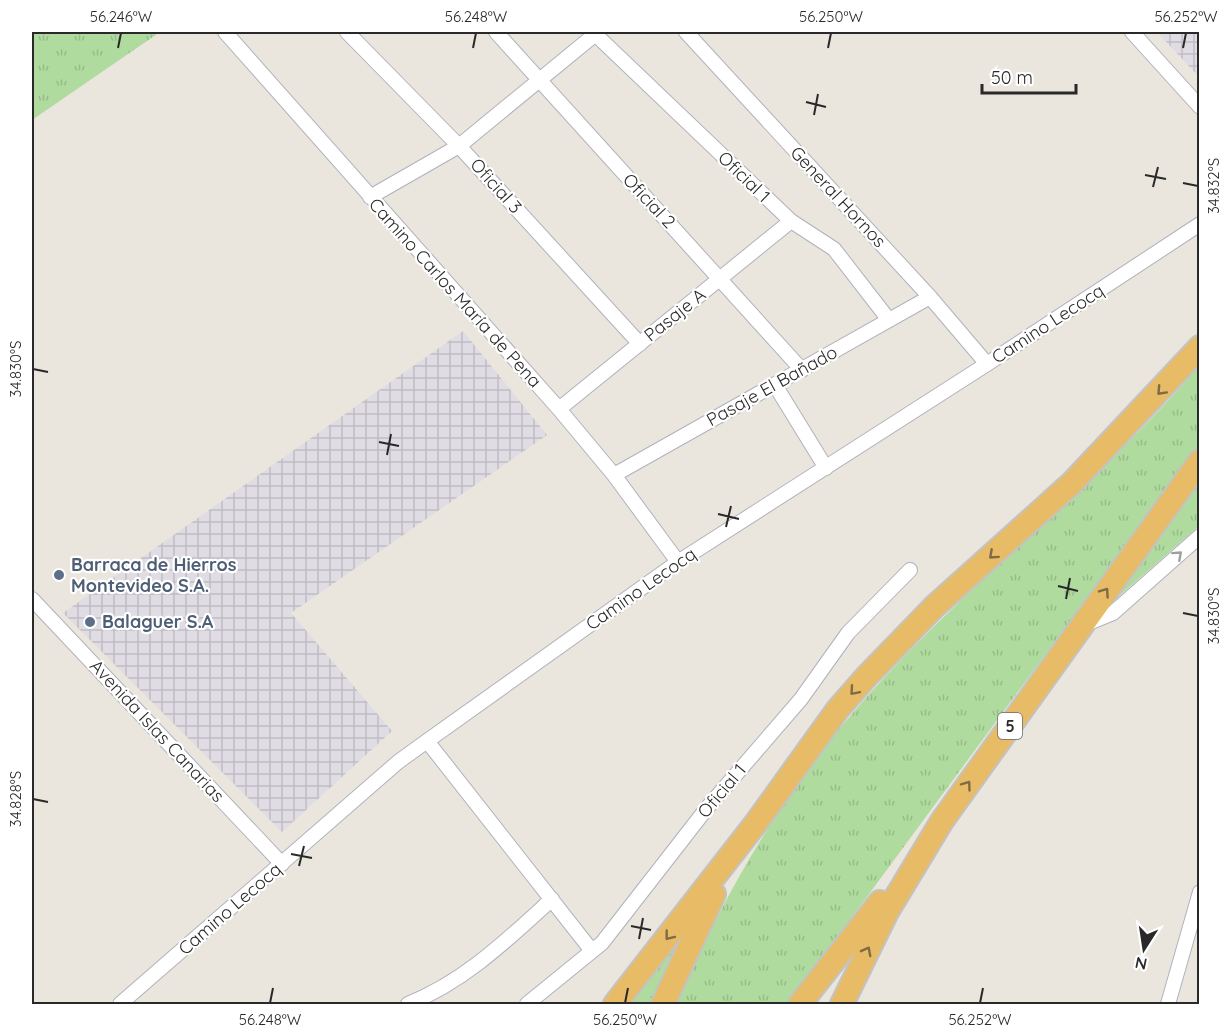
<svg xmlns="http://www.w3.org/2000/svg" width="1231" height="1036" font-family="Quicksand,sans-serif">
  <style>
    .industrial { fill: url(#industrial-grid) }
    .grass { fill: url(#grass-tufts) }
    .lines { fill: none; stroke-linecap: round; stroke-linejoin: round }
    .minor-casing { stroke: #b0b2bc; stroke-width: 16 }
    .trunk-casing { stroke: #c3c3c3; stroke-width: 26 }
    .minor { stroke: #fff; stroke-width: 14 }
    .trunk { stroke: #e8bb67; stroke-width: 22 }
    .oneway { stroke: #7f6b45 }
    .oneway2 { stroke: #9f9f9f }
    .ticks { fill: none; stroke: #292929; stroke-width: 2 }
    .service-dot { fill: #5c6f8a; stroke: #fff; stroke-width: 2 }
    .labels { text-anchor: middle; stroke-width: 4.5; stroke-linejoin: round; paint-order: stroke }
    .shield { fill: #fff; stroke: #696969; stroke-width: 1.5 }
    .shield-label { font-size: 16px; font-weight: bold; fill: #292929 }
    .street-label { font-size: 18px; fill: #292929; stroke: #fff }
    .service-label { font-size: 18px; font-weight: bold; fill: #4e5e75; stroke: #fff; text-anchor: start }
    .neatline { fill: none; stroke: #292929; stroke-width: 2 }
    .ticks-label { font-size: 15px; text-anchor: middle; fill: #292929 }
  </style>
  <defs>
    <pattern id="industrial-grid" width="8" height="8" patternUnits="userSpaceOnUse" patternTransform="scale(1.5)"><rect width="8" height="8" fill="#dfdde3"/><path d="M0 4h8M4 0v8" fill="none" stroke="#bfbec3"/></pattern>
    <pattern id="grass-tufts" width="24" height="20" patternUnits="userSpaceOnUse" patternTransform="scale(1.5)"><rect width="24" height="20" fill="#afdb9e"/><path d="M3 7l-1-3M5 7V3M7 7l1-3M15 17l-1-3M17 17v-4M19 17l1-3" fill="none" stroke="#97bc88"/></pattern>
  </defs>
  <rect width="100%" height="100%" fill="#eae5dd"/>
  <!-- industrial -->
  <path class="industrial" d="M 1157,32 L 1199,32 L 1199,77 Z
    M 463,331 L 547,435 L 291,613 L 392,731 L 282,832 L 63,613 Z"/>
  <!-- grass -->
  <path class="grass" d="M 32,32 L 160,32 L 32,120 Z
    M 1199,366 L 1199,446 L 788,1004 L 677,1004 C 723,894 784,791 863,701 C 968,582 1096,486 1199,366 Z
    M 1199,483 L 1199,526 L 1118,597 Z
    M 677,942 L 679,942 L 653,1004 L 631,1004 Z"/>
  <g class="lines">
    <defs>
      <path id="minor" d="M 225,32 L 559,409 L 614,475 L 678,562
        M 347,32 L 459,146 L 640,344
        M 496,32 L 802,370
        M 686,32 L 930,297 L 987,364
        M 1132,32 L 1200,107
        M 595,34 L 791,221 L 834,249 L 889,320
        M 370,197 L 459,146 L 598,32
        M 775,385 L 826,468
        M 559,409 L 791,221
        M 614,475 L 930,297
        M 32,599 L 282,864
        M 1086,624 L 1113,613 L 1200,536
        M 427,741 L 592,951
        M 120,1004 L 398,762 L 427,741 L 678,562 L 987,364 L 1200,224
        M 408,1004 C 465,981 507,940 552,899
        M 527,1004 L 602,943 L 707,808 L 801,699 L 848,633 L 910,570
        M 1168,1004 L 1200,892"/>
      <path id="trunk" d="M 615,1004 L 756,823 L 838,709 L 867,676 L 934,607 L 1072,483 L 1200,347
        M 663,1004 L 714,894
        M 800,1004 L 880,902
        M 842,1004 L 887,912 L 942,821 L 1200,461"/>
    </defs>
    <!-- minor casing -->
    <use href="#minor" class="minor-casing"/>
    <!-- trunk casing -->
    <use href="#trunk" class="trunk-casing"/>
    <!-- minor -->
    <use href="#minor" class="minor"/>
    <!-- trunk -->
    <use href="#trunk" class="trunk"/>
  </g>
  <!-- one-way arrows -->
  <defs><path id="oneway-chevron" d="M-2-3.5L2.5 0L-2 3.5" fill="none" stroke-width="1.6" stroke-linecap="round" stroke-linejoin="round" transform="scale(1.5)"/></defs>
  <g class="oneway">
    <use href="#oneway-chevron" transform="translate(1161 391) rotate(133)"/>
    <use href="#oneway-chevron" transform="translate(993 555) rotate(138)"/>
    <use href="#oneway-chevron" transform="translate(1105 592) rotate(-55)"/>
    <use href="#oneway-chevron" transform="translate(854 691) rotate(131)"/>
    <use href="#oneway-chevron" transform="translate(967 785) rotate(-54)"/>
    <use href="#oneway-chevron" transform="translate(669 936) rotate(128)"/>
    <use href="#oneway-chevron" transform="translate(867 951) rotate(-62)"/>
  </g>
  <use class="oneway2" href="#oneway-chevron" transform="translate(1178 555) rotate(-42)"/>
  <!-- ticks -->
  <path class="ticks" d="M 118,48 L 121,33M 473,48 L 476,33M 828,48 L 831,33M 1183,48 L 1186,33M 806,102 L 826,107M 814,115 L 818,94M 1145,175 L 1166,179M 1183,183 L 1198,186M 1153,187 L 1158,167M 33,369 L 48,372M 379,442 L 399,446M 387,455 L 391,434M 718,514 L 739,519M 726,527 L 731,506M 1058,586 L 1078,591M 1066,599 L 1070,578M 1183,613 L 1198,616M 33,799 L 48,802M 291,854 L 312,858M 299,866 L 304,846M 631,926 L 651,930M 639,939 L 643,918M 270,1003 L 273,988M 625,1003 L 628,988M 980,1003 L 983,988"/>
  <!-- markers -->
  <g class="service-dot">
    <circle cx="59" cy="575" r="6"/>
    <circle cx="90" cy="622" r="6"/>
  </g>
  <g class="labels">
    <!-- shield labels -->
    <rect class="shield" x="998" y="713" width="24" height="26" rx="4.5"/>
    <g class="shield-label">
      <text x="1010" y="732">5</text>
    </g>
    <!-- street labels -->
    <g class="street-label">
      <text transform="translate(744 177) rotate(44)" y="6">Oficial 1</text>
      <text transform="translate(496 186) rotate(48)" y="6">Oficial 3</text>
      <text transform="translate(838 197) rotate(47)" y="6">General Hornos</text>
      <text transform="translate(649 201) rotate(47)" y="6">Oficial 2</text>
      <text transform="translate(455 293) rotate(48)" y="6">Camino Carlos María de Pena</text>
      <text transform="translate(675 315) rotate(-39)" y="6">Pasaje A</text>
      <text transform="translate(1048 324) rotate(-33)" y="6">Camino Lecocq</text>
      <text transform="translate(772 386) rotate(-29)" y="6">Pasaje El Bañado</text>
      <text transform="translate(641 589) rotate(-35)" y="6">Camino Lecocq</text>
      <text transform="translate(157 731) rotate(47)" y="6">Avenida Islas Canarias</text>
      <text transform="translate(722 791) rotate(-50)" y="6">Oficial 1</text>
      <text transform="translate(230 909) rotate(-41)" y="6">Camino Lecocq</text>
    </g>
    <!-- service labels -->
    <g class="service-label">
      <text x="71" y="571">Barraca de Hierros<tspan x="71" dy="21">Montevideo S.A.</tspan></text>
      <text x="102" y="628">Balaguer S.A</text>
    </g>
  </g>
  <!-- border -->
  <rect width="1231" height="1036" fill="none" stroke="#ffffff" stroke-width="66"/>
  <!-- north arrow -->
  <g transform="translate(1144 949) rotate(192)" stroke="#ffffff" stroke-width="4.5" paint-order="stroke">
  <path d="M0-4.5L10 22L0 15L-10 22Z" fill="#292929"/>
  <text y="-9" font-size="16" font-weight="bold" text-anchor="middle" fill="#292929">N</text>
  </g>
  <!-- scale -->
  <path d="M982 84v9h94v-9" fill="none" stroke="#292929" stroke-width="3"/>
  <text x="991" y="84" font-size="18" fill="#292929" stroke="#ffffff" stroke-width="4.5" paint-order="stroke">50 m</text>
  <rect x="33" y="33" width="1165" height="970" class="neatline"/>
  <g class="ticks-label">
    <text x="121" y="22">56.246°W</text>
    <text x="476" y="22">56.248°W</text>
    <text x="831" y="22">56.250°W</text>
    <text x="1186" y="22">56.252°W</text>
    <text transform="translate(1214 186) rotate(-90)" y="5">34.832°S</text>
    <text transform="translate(16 369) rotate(-90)" y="5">34.830°S</text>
    <text transform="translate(1214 616) rotate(-90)" y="5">34.830°S</text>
    <text transform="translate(16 799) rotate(-90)" y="5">34.828°S</text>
    <text x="270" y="1025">56.248°W</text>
    <text x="625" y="1025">56.250°W</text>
    <text x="980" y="1025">56.252°W</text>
  </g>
</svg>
